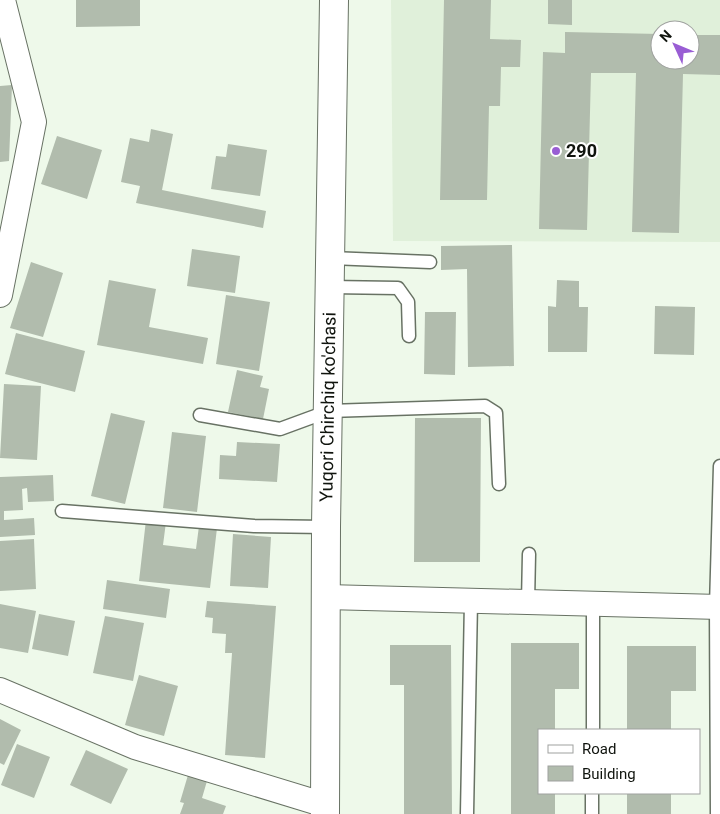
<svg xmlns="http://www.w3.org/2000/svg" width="720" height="814" font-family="Roboto,sans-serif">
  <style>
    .built { fill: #e0f0da; fill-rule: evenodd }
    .building { fill: #b1bcad }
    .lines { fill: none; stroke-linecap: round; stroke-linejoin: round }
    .service-casing { stroke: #687264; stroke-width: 15 }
    .minor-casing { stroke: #687264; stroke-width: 26 }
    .tertiary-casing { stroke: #687264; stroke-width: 30 }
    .service { stroke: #fff; stroke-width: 12 }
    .minor { stroke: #fff; stroke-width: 24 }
    .tertiary { stroke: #fff; stroke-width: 28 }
    .poi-dot { fill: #995dd4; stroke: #fff; stroke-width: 2 }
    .labels { text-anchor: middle; stroke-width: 4; stroke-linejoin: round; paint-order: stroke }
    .poi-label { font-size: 18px; font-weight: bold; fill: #10140e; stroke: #fff; text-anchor: start }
    .street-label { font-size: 18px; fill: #10140e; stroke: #fff }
  </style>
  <rect width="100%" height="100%" fill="#eef9ea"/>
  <!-- built -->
  <path class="built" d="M 391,0 L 720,0 L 720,242 L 393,241 ZM 660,30 L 690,30 L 690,60 L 660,60 Z"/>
  <!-- building -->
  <path class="building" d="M 76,0 L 140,0 L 140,26 L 76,27 Z
    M 444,0 L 491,0 L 490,39 L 521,40 L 520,67 L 501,67 L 500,106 L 489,106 L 487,200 L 440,200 Z
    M 548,0 L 572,0 L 572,25 L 548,24 Z
    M 565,32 L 660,34 L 660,60 L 690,60 L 690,35 L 720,35 L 720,75 L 683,74 L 679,233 L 632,232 L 636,73 L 591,73 L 587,230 L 539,229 L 543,52 L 565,53 Z
    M 12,85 L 9,161 L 0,162 L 0,86 Z
    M 151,129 L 173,134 L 162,190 L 266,211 L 263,228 L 136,203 L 140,186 L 121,182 L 130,138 L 149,142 Z
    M 57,136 L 102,150 L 87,199 L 41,184 Z
    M 228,144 L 267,150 L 260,196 L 211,189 L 216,156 L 226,157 Z
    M 512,245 L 514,366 L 468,367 L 467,269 L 441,270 L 441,246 Z
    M 192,249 L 240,256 L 235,293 L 187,286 Z
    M 31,262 L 63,273 L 43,337 L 10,328 Z
    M 109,280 L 156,289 L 149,327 L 208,338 L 203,364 L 97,345 Z
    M 557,280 L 579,281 L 579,307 L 588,307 L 587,352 L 548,352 L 548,306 L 556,307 Z
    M 226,295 L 270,302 L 259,371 L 216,364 Z
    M 655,306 L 695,307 L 694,355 L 654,354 Z
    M 425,312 L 456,312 L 455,375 L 424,374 Z
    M 16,333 L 85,351 L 75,392 L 5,374 Z
    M 237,370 L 263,376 L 260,387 L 269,389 L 263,419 L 228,412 Z
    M 4,384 L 41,386 L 37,460 L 0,458 Z
    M 111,413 L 145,421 L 125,504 L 91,496 Z
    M 415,418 L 481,418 L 480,562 L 414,562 Z
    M 172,432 L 206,436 L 197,512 L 163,508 Z
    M 237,442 L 280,444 L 277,482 L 219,479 L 220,455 L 236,456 Z
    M 53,475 L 54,501 L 28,502 L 27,488 L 22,489 L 23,510 L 4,511 L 4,520 L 34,518 L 35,535 L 0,537 L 0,477 Z
    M 146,520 L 166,522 L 163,545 L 196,549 L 199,526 L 217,528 L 210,588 L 139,581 Z
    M 233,534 L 271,537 L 268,588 L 230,586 Z
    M 34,539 L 36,589 L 0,591 L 0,541 Z
    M 107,580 L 170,589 L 166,618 L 103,609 Z
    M 207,601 L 276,606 L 265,758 L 225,755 L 232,653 L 225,653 L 226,634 L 212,633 L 213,618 L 205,617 Z
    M 0,604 L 36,611 L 28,653 L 0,648 Z
    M 39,614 L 75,621 L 68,656 L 32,649 Z
    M 105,616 L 144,623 L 133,681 L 93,673 Z
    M 511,643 L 579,643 L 579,689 L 555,689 L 555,730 L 539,730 L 539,793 L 555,793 L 555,814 L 511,814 Z
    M 390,645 L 451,645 L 452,814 L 404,814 L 404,685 L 390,685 Z
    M 627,646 L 696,646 L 696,691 L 671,691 L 671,730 L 627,730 Z
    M 139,675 L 178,686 L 164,736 L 125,725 Z
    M 0,719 L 21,730 L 4,765 L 0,763 Z
    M 17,744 L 50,757 L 34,798 L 1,785 Z
    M 86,750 L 128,769 L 111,804 L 70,785 Z
    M 188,775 L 207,781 L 202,798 L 226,806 L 223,814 L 180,814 L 184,803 L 180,802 Z
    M 627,793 L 671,793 L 671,814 L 627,814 Z"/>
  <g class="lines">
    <defs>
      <path id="service" d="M 331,258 L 430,262
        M 330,287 L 398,288 L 408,302 L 409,336
        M 200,415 L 280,429 L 329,411 L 485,406 L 496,413 L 499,484
        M 62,511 L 254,526 L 326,527
        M 528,602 L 529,554
        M 593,730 L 593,604
        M 467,814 L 471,601
        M 592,814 L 592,793
        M 717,814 L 716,607 L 720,466"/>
      <path id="minor" d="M 0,295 L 34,122 L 3,0
        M 326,597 L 720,607
        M 0,690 L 135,747 L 325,805"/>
      <path id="tertiary" d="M 325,814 L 326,527 L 334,0"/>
    </defs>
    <!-- service casing -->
    <use href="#service" class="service-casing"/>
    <!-- minor casing -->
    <use href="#minor" class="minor-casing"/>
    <!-- tertiary casing -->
    <use href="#tertiary" class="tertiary-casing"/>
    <!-- service -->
    <use href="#service" class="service"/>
    <!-- minor -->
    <use href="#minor" class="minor"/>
    <!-- tertiary -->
    <use href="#tertiary" class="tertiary"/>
  </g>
  <!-- markers -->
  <circle class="poi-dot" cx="556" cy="151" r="5"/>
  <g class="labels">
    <!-- poi labels -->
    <g class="poi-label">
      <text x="566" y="157">290</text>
    </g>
    <!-- street labels -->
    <g class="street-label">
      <text transform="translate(328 407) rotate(-89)" y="6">Yuqori Chirchiq ko'chasi</text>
    </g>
  </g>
  <!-- legend -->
  <rect x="538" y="729" width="162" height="65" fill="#ffffff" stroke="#9fa19f"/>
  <rect x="548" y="745" width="25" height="8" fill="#ffffff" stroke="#9fa19f"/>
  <text x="582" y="754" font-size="15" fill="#10140e">Road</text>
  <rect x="548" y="766" width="25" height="15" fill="#b1bcad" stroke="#9fa19f"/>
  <text x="582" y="779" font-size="15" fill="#10140e">Building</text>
  <!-- north arrow -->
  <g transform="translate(675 45) rotate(314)"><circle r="24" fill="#ffffff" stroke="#9fa19f"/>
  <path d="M0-4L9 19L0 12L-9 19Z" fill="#995dd4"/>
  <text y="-8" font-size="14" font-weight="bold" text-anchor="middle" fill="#10140e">N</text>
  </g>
</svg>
